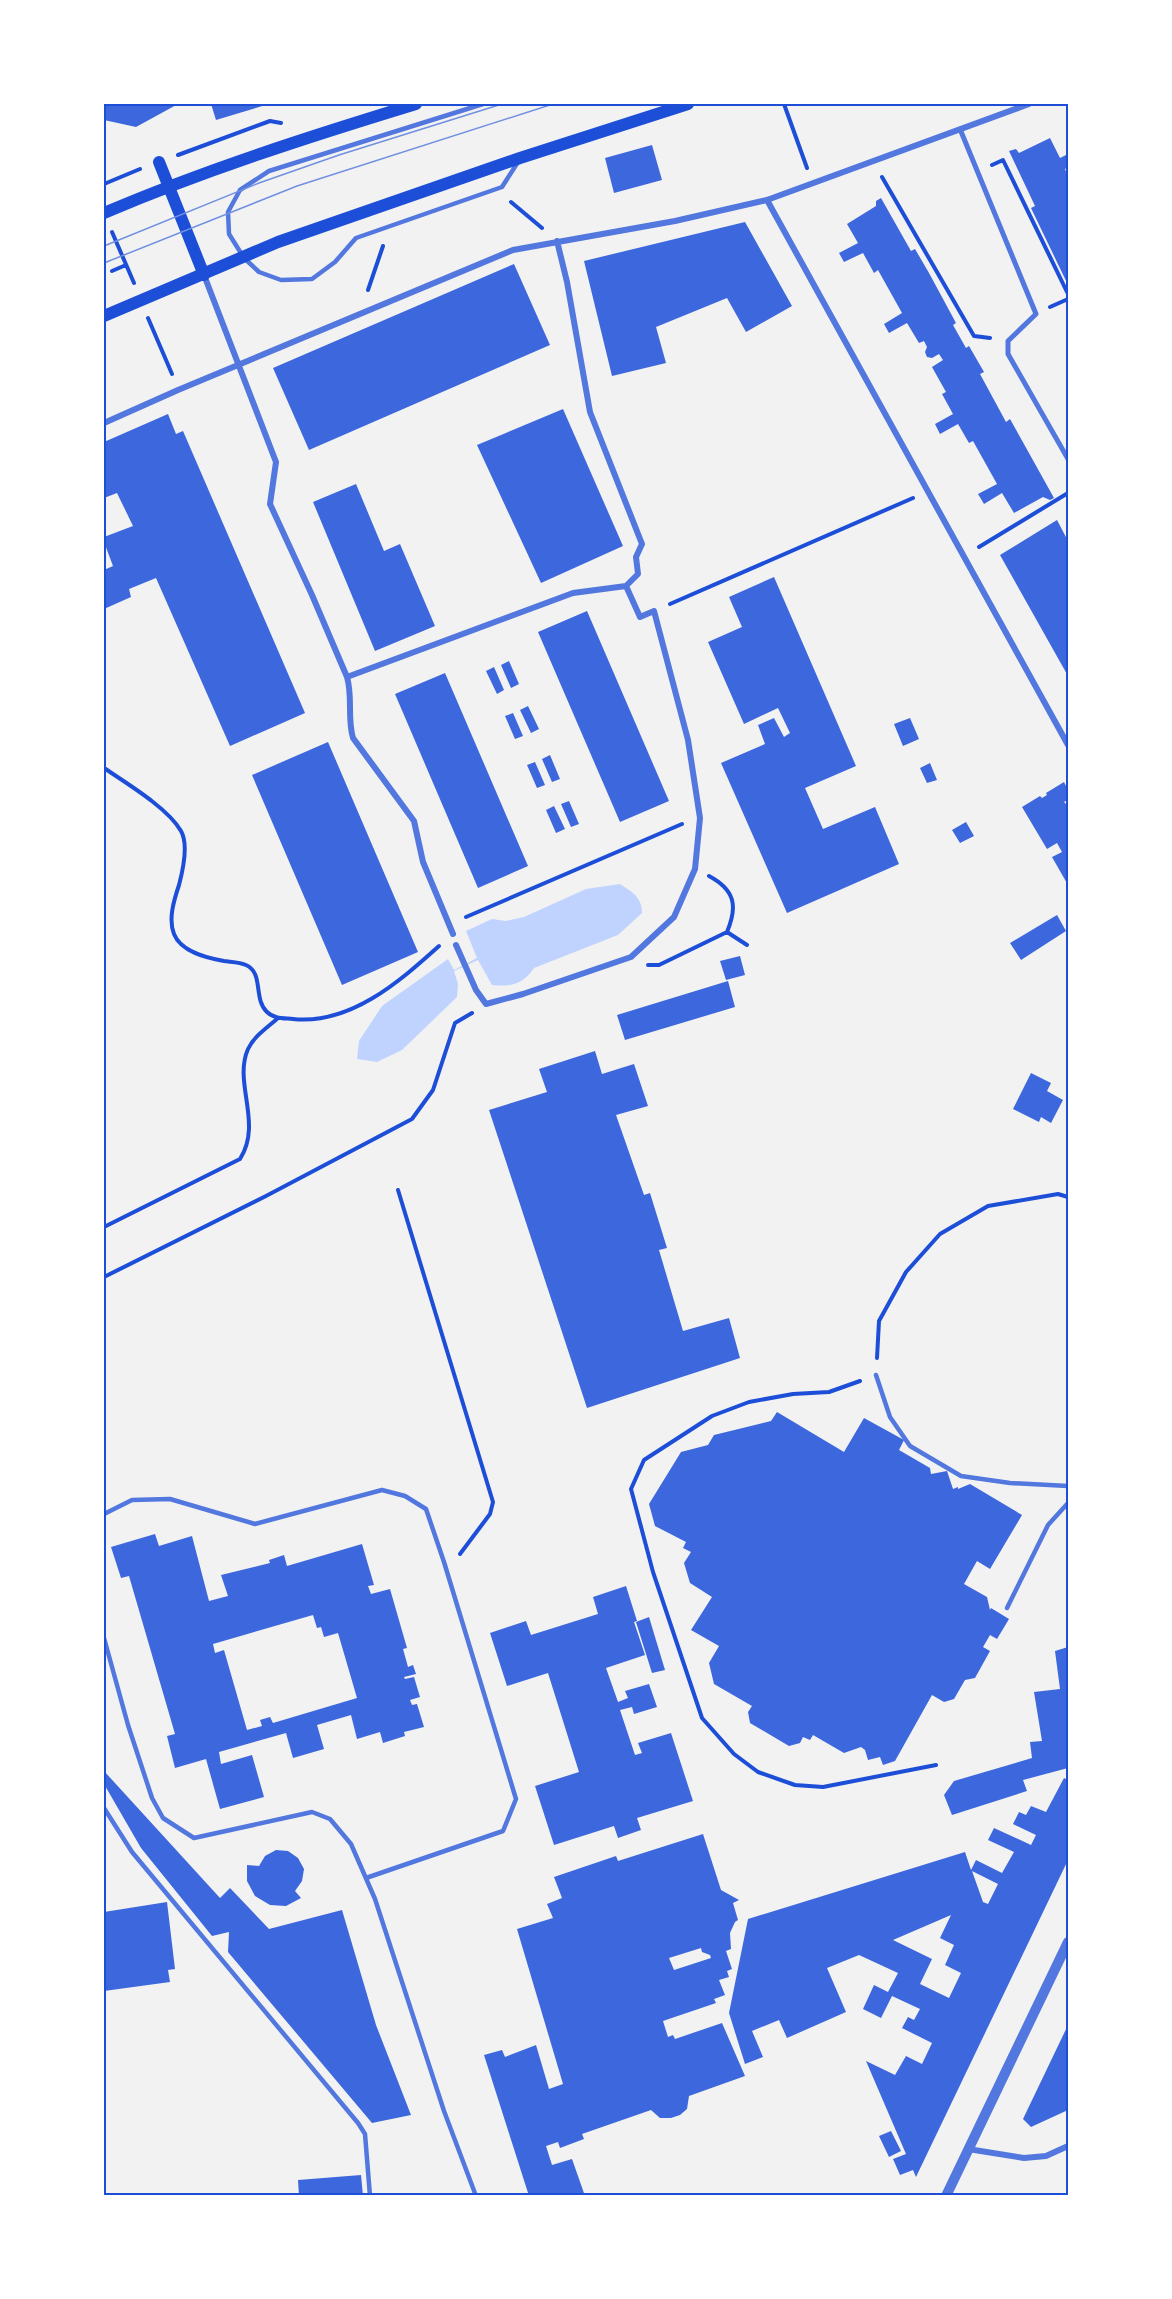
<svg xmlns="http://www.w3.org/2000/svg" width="1172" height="2299" font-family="'Archivo Narrow',sans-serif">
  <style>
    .water { fill: #bfd3fe }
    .building { fill: #3d67dc; fill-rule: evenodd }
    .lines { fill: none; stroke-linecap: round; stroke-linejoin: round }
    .path { stroke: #1d4ed8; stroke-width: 4 }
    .service { stroke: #5277de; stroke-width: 4.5 }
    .pedestrian { stroke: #5277de; stroke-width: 5 }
    .minor { stroke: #5277de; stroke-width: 6 }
    .tertiary { stroke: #5277de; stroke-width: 10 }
    .secondary { stroke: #1d4ed8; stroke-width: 12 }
    .tram { stroke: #7290e2; stroke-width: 1.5 }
    .neatline { fill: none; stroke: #1d4ed8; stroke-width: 2 }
  </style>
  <rect width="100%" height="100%" fill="#f2f2f2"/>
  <!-- water -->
  <path class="water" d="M 620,884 C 632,892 642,897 642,913 L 618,935 L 534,968 C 523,984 512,987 492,985 L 478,960 L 454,971 L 458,984 L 457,997 L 402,1050 L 377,1062 L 357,1059 L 359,1041 L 382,1006 L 448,959 L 454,970 L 477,958 L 466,931 L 492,919 L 506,921 L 524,917 L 586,889 Z"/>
  <!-- building -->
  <path class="building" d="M 104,104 L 178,104 L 136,127 L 104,120 Z
    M 211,104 L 269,104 L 216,120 Z
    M 1050,138 L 1060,158 L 1068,154 L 1068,167 L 1065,169 L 1068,177 L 1068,285 L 1031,208 L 1035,206 L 1009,151 L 1016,149 L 1019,153 Z
    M 652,145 L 662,180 L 614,193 L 605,158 Z
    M 881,198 L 911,251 L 915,249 L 929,273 L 956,323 L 953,325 L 966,348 L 969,346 L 984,372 L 980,374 L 1006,422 L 1010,419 L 1054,498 L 1050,500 L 1043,497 L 1014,513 L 1002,493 L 984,504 L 978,494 L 997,484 L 973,441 L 969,443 L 958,424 L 940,434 L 935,424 L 953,414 L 942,394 L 946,392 L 932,367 L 943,360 L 939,354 L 932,358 L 927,357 L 925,352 L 927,347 L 924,341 L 919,343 L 907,323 L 889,333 L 884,324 L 902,313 L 878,270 L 874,273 L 863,253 L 844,262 L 839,253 L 858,243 L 847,224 L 876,206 L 876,201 Z
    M 745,222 L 792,306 L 746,332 L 727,298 L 656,327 L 666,363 L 612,376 L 584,261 Z
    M 514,264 L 550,345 L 309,450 L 273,368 Z
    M 563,409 L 623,546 L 541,583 L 477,445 Z
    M 168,414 L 176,434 L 183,431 L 305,713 L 230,746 L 156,578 L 129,589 L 131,597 L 104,609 L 104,570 L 113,566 L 104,542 L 104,537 L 133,526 L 117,493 L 104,498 L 104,442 Z
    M 356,484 L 384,551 L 400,544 L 435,626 L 375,651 L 313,502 Z
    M 1057,520 L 1068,541 L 1068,676 L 1000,555 Z
    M 774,577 L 856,766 L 805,788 L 823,829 L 875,807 L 899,864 L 787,913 L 721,763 L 765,744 L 758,725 L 774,718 L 784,737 L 790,733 L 778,708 L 744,724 L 708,642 L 742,627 L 729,597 Z
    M 587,611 L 669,801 L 620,822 L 538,632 Z
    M 509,661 L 519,684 L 511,688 L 501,665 Z
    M 494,667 L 504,690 L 497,694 L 486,671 Z
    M 445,673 L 528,866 L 478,888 L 395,694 Z
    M 528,706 L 539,729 L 531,733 L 520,710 Z
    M 513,713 L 523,736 L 515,739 L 505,716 Z
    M 910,718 L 919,739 L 903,746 L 894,724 Z
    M 328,742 L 418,952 L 342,985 L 252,775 Z
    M 550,755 L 560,779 L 552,782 L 542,759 Z
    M 535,762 L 545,785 L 537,788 L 527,765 Z
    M 930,763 L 937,780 L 927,783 L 920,768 Z
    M 1064,782 L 1068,790 L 1068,800 L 1064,802 L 1066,804 L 1068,803 L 1068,885 L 1052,857 L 1062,852 L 1057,843 L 1047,849 L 1022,807 L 1040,796 L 1042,798 L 1047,795 L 1046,793 Z
    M 569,801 L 579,824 L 571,827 L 561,804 Z
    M 554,806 L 565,829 L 556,833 L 546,810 Z
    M 966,822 L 974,836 L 960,843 L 952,830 Z
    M 1057,915 L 1066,931 L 1021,960 L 1010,943 Z
    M 740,956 L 745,975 L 726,980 L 720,961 Z
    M 728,981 L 735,1007 L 625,1040 L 617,1015 Z
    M 595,1051 L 602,1074 L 634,1064 L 648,1106 L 616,1115 L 644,1195 L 650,1193 L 667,1248 L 659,1250 L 683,1331 L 729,1318 L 740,1358 L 587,1408 L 489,1110 L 547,1092 L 539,1069 Z
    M 1031,1073 L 1051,1083 L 1047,1091 L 1063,1100 L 1051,1123 L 1041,1117 L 1039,1122 L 1013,1109 Z
    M 777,1412 L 844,1452 L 864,1418 L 904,1440 L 899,1450 L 930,1468 L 931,1474 L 947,1471 L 953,1489 L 958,1487 L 958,1489 L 970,1484 L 1022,1515 L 990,1569 L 977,1561 L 964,1584 L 987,1597 L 990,1610 L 991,1608 L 1009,1619 L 997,1639 L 990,1635 L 983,1647 L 990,1651 L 975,1678 L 965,1680 L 954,1699 L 944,1702 L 932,1695 L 895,1761 L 883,1765 L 880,1757 L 868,1760 L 865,1750 L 861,1747 L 844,1753 L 813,1735 L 810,1740 L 803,1737 L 800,1743 L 789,1746 L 750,1723 L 748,1712 L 752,1706 L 714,1684 L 709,1663 L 719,1646 L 691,1630 L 712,1597 L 690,1583 L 684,1563 L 691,1552 L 683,1548 L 686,1542 L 655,1526 L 649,1504 L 681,1452 L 708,1445 L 714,1435 L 771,1421 Z
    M 155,1534 L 159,1546 L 192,1536 L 209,1601 L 228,1596 L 221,1575 L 270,1563 L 269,1560 L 284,1555 L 287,1566 L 362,1544 L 374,1585 L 368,1586 L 371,1594 L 390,1589 L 407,1648 L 403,1649 L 408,1667 L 413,1665 L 416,1674 L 404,1677 L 405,1679 L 414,1677 L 420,1697 L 410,1700 L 412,1705 L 417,1704 L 424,1727 L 404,1732 L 405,1736 L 383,1743 L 380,1732 L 357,1739 L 351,1715 L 317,1725 L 324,1749 L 293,1758 L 286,1733 L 219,1752 L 221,1764 L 252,1755 L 264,1797 L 220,1809 L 206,1759 L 175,1768 L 167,1736 L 175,1734 L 129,1576 L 121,1578 L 111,1547 ZM 313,1615 L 317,1628 L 321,1627 L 324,1637 L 338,1633 L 357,1698 L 273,1723 L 270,1717 L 260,1720 L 262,1726 L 247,1730 L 224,1650 L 215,1653 L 213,1644 Z
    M 626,1586 L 637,1621 L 634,1622 L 645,1655 L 606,1668 L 618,1702 L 628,1698 L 625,1691 L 649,1684 L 657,1707 L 634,1714 L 632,1707 L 620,1710 L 635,1755 L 642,1753 L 638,1743 L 671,1733 L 693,1801 L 637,1818 L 641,1830 L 618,1838 L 614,1826 L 554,1845 L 535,1786 L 579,1772 L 548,1673 L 507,1686 L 490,1633 L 526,1621 L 531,1635 L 598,1614 L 593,1597 Z
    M 649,1617 L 665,1670 L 652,1673 L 636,1622 Z
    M 1068,1647 L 1068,1768 L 1023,1780 L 1027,1791 L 952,1815 L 944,1795 L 954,1781 L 1032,1758 L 1030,1742 L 1042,1741 L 1034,1692 L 1060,1689 L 1055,1651 Z
    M 104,1771 L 220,1898 L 230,1888 L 269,1929 L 342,1910 L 376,2025 L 411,2115 L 372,2123 L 228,1952 L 229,1932 L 212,1936 L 141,1848 L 104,1784 Z
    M 1064,1778 L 1068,1780 L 1068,1860 L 916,2177 L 913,2170 L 900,2175 L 893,2159 L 906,2154 L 866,2061 L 895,2075 L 906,2056 L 922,2064 L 932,2043 L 902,2028 L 908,2017 L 914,2020 L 920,2009 L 892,1996 L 881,2018 L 863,2009 L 874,1985 L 888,1992 L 898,1973 L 859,1955 L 827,1968 L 846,2012 L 787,2038 L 779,2020 L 752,2031 L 763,2057 L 745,2064 L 729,2013 L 748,1919 L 965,1852 L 971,1870 L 976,1860 L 1002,1873 L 1014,1852 L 988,1840 L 994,1828 L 1031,1845 L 1036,1835 L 1013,1824 L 1019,1812 L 1026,1815 L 1031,1806 L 1046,1812 ZM 972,1871 L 998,1884 L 988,1904 L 983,1902 ZM 951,1915 L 940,1938 L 954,1945 L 945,1965 L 961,1973 L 949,1998 L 920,1984 L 932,1959 L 893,1940 Z
    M 703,1834 L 721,1890 L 739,1900 L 733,1903 L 738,1920 L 735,1922 L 730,1933 L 731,1949 L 726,1951 L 732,1969 L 727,1971 L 729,1977 L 719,1980 L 725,1995 L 714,1999 L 716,2003 L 663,2021 L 668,2037 L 673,2035 L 675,2039 L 722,2023 L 745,2076 L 689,2096 L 687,2109 L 680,2115 L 671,2118 L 660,2118 L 651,2110 L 582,2134 L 584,2139 L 560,2148 L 558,2142 L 546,2146 L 552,2165 L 572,2159 L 585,2196 L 529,2196 L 484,2055 L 502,2050 L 505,2057 L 536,2045 L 549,2089 L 563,2084 L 517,1929 L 553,1918 L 547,1904 L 562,1898 L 554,1877 L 616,1856 L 618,1861 ZM 701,1948 L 702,1952 L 710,1955 L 711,1958 L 674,1970 L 669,1958 Z
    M 276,1850 L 288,1851 L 298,1858 L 304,1869 L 302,1881 L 295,1891 L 301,1898 L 286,1906 L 270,1905 L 255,1896 L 247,1881 L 247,1865 L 259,1866 L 265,1856 Z
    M 167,1902 L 175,1969 L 168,1970 L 170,1982 L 104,1991 L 104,1912 Z
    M 1068,2025 L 1068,2110 L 1031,2127 L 1023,2119 Z
    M 891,2131 L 901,2151 L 889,2157 L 879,2136 Z
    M 361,2175 L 363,2196 L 299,2196 L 298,2180 Z"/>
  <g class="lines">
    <!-- path -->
    <path class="path" d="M 784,104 L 807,168
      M 178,155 L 270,121 L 281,123
      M 992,165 L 1003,160 L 1068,294
      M 882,177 L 974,336 L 990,338
      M 104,184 L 140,169
      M 511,202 L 542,228
      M 112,232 L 134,283
      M 112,271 L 126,265
      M 368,290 L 383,246
      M 1050,307 L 1068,299
      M 148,318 L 172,374
      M 979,547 L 1068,493
      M 670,604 L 913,498
      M 104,768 C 126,783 168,808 181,831 C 189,845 183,870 179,885 C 174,900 168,919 174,934 C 181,952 207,958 224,961 C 231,962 240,962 246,965 C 264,973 253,999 267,1012 C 274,1019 284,1018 293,1019 C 350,1025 399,982 439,946
      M 466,917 L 682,824
      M 727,932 L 747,945
      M 648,965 L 659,965 L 727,932 C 738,906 735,890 709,876
      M 398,1190 L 493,1502 L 490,1514 L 460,1554
      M 104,1227 L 240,1159 C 263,1123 233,1083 248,1049 C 254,1036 268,1027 278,1018
      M 104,1277 L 266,1196 L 412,1119 L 433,1090 L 455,1023 L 472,1013
      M 877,1358 L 879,1321 L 906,1272 L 940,1234 L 988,1206 L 1058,1194 L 1068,1197
      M 860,1381 L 829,1392 L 793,1394 L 749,1402 L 712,1416 L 644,1460 L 631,1489 L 653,1572 L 702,1718 L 734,1754 L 758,1772 L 795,1785 L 823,1787 L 936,1765"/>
    <!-- service -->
    <path class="service" d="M 483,104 L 269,171 L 240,190 L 228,212 L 229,234 L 244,258 L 259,272 L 281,280 L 312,279 L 335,262 L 356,238 L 502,187 L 518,162
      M 876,1375 L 890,1417 L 910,1446 L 961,1476 L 1010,1483 L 1068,1486
      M 104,1514 L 132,1500 L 170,1499 L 255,1524 L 382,1490 L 405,1496 L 426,1509 L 444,1562 L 516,1799 L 503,1831 L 366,1878
      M 1007,1608 L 1048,1525 L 1068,1503
      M 104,1638 L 128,1725 L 152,1798 L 163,1818 L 194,1838 L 312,1812 L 330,1819 L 351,1844 L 375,1899 L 444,2111 L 476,2196
      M 104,1808 L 132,1852 L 358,2123 L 365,2134 L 370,2196"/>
    <!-- pedestrian -->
    <path class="pedestrian" d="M 960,129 L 1036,314 L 1008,341 L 1008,354 L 1068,459"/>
    <!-- minor -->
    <path class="minor" d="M 767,200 L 1068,745
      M 557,241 L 567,282 L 590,412 L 642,544 L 636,557 L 638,574 L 626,586
      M 204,275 L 276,462 L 270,504 L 312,595 L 347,677 C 353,697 347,718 353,738 L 414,821 L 423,862 L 453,934
      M 104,423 L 178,390 L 513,250 L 675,221 L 767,200 L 1029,104
      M 347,677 L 573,593 L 626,586
      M 456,945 L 476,990 L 486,1004 L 523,994 L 631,957 L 674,917 L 695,869 L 700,818 L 688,740 L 654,611 L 640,617 L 626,586
      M 968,2149 L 1024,2158 L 1046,2156 L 1068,2146"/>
    <!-- tertiary -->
    <path class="tertiary" d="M 946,2196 L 1068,1942"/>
    <!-- secondary -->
    <path class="secondary" d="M 159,162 L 204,275
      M 104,213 C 205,170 311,136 416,104
      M 104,316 L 278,242 L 520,158 L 688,104"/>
    <!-- tram -->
    <path class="tram" d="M 104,246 L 259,183 L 339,155 L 502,104
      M 104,263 L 297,186 L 553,104"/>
  </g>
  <!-- border -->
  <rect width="1172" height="2299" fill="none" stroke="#ffffff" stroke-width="210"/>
  <rect x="105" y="105" width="962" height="2089" class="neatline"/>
</svg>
